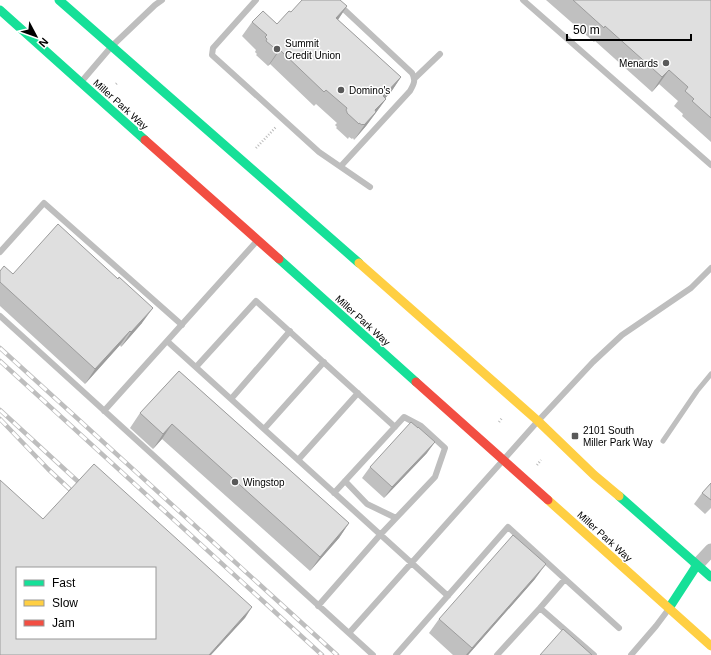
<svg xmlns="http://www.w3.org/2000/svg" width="711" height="655" font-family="Arial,sans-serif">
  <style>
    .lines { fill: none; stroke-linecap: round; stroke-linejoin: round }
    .stream { stroke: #bfbfbf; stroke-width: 5 }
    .path { stroke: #b9b9b9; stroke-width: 2.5; stroke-dasharray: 1 2; stroke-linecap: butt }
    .lane { stroke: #bebebe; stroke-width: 6 }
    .street { stroke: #bebebe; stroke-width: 13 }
    .fast { stroke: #16e098; stroke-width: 9 }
    .slow { stroke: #ffcf43; stroke-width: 9 }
    .jam { stroke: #f24e42; stroke-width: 9 }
    .rail-casing { stroke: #bebebe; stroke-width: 4.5 }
    .rail { stroke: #fff; stroke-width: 3; stroke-dasharray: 9; stroke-linecap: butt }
    .wall { fill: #c0c0c0 }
    .shaded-wall { fill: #9c9c9c }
    .building { fill: #dfdfdf; stroke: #9c9c9c; fill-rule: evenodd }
    .poi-dot { fill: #595959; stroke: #fff; stroke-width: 1.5 }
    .labels { text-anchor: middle; stroke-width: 3; stroke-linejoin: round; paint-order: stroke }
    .poi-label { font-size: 10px; fill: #000; stroke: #fff; text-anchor: start }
    .street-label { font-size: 10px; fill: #000; stroke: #fff }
  </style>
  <rect width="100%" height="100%" fill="#fff"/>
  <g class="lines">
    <!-- stream -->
    <path class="stream" d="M 663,441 L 697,391 L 711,374"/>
    <!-- path -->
    <path class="path" d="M 116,84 L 118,82
      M 256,148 L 276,127
      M 499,422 L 502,418
      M 537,465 L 541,460"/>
    <!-- lane -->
    <path class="lane" d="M 256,0 L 213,48 L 212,55 L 319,152 L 370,187
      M 334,0 L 412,73 C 416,80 414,84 410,91 L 341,166
      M 523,0 L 711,165
      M 415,78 L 440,54
      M 82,81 L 111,47 L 155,5 L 162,0
      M 0,252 L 44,203 L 182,325
      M 0,316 L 373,655
      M 167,341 L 448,596
      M 196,367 L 256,301 L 395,427
      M 231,399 L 290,331
      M 104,411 L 256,242
      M 264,429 L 324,362
      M 298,460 L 358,393
      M 345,481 L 367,504 L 396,518
      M 318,606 L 380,535 L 435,477 L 445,448 L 421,426 L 404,417 L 334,493
      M 540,608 L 565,579 L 619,628
      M 349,633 L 538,421 L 593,362 L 622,335 L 691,288 L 711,268
      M 396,655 L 508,527 L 565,579
      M 497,655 L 540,608 L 594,655
      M 631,655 L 656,626 L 668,610"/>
    <!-- street -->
    <path class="street" d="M 697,565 L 711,550"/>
    <!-- fast -->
    <path class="fast" d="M 59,0 L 359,263
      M 0,10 L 145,140
      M 279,259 L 416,382
      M 619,496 L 711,577
      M 669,608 L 697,565"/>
    <!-- slow -->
    <path class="slow" d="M 359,263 L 538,421 L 594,475 L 619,496
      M 548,500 L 711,646"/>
    <!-- jam -->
    <path class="jam" d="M 145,140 L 279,259
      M 416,382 L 548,500"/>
    <defs>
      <path id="rail" d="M 0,348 L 337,655
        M 0,361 L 322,655
        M 0,410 L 85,488
        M 0,419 L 48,469 L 78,497"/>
    </defs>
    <!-- rail casing -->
    <use href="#rail" class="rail-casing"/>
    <!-- rail -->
    <use href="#rail" class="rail"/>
  </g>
  <!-- wall -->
  <path class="wall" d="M 546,0 L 711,0 L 711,142 L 682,116 L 683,114 L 674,106 L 678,101 L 659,84 L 652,92 L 595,41 L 594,42 Z
    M 347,6 L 338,20 L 401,77 L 391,92 L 385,98 L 386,99 L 366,126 L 354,140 L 353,138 L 352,139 L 349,137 L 348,139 L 336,128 L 337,127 L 335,125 L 337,123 L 316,104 L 314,106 L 270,64 L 268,66 L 256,55 L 257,54 L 255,52 L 256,50 L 242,36 L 252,22 L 277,24 L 291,12 Z
    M 0,271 L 13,274 L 142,323 L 121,347 L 120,345 L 85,384 L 0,306 Z
    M 179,371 L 349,523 L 339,538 L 310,571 L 162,439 L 153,449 L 130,428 L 140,413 Z
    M 427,453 L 384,498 L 362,478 L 370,467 Z
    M 711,483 L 711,508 L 705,514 L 694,504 L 702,493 Z
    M 535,579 L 468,655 L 453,655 L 429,633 L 439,619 Z"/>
  <!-- shaded-wall -->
  <path class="shaded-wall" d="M 347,6 L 337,21 L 336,18 Z
    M 280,50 L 270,64 L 268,66 L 278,51 Z
    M 669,70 L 659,84 L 652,92 L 662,77 Z
    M 401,77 L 391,92 L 373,111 L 383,96 Z
    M 386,99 L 366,126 L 354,140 L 375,110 Z
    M 153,308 L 142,323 L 121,347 L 131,332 Z
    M 130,331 L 120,345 L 85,384 L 95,369 Z
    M 172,424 L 162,439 L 153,449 L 163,434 Z
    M 435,442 L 427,453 L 384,498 L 392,487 Z
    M 349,523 L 339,538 L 310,571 L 320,557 Z
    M 546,564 L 535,579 L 468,655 L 466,655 L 472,648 Z
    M 252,607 L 245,618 L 211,655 L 209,655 Z"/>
  <!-- building -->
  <path class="building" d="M 302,0 L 340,0 L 347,6 L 336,18 L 401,77 L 383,96 L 386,99 L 375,110 L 376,112 L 364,125 L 363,124 L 362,125 L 359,123 L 359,124 L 347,113 L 347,112 L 346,110 L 347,108 L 326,90 L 324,92 L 280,50 L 278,51 L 266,41 L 267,39 L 265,37 L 267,35 L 252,22 L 263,11 L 277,24 L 289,11 L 291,12 Z
    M 573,0 L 711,0 L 711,118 L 692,101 L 694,99 L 685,91 L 688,87 L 669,70 L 662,77 L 605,26 L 604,28 Z
    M 58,224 L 118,279 L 119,277 L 153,308 L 131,332 L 130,331 L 95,369 L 0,282 L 0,271 L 4,266 L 13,274 Z
    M 179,371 L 349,523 L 320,557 L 172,424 L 163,434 L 140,413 Z
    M 411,422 L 418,428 L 418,427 L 435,442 L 392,487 L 370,467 Z
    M 94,464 L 252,607 L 209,655 L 0,655 L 0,480 L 43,519 ZM 17,568 L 155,568 L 155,638 L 17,638 Z
    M 711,483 L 711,500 L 702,493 Z
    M 513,535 L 546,564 L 472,648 L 439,619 Z
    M 563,629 L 592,655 L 540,655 Z"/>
  <!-- markers -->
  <g class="poi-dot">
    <circle cx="277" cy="49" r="4"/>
    <circle cx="666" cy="63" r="4"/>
    <circle cx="341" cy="90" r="4"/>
    <rect x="571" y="432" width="8" height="8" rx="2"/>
    <circle cx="235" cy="482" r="4"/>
  </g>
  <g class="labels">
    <!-- poi labels -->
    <g class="poi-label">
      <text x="285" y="47">Summit<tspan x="285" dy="12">Credit Union</tspan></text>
      <text x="658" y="67" text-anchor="end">Menards</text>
      <text x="349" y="94">Domino's</text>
      <text x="583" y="434">2101 South<tspan x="583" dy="12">Miller Park Way</tspan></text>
      <text x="243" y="486">Wingstop</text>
    </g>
    <!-- street labels -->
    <g class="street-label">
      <text transform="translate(121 104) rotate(42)" y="4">Miller Park Way</text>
      <text transform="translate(363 320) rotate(42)" y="4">Miller Park Way</text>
      <text transform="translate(605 536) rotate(42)" y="4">Miller Park Way</text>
    </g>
  </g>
  <!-- legend -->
  <rect x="16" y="567" width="140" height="72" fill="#ffffff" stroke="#999999"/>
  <rect x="24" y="580" width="20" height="6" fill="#16e098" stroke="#999999"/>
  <text x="52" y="587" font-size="12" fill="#000000">Fast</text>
  <rect x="24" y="600" width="20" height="6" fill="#ffcf43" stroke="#999999"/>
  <text x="52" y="607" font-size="12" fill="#000000">Slow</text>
  <rect x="24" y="620" width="20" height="6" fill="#f24e42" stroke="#999999"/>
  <text x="52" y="627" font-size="12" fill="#000000">Jam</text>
  <!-- north arrow -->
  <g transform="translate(36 36) rotate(131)" stroke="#ffffff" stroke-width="3" paint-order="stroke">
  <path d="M0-3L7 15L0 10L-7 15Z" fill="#000000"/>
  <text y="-6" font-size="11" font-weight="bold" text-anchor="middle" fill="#000000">N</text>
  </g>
  <!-- scale -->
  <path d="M567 34v6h124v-6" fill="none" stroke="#000000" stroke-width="2"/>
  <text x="573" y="34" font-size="12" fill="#000000" stroke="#ffffff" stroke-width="3" paint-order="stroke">50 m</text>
</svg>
